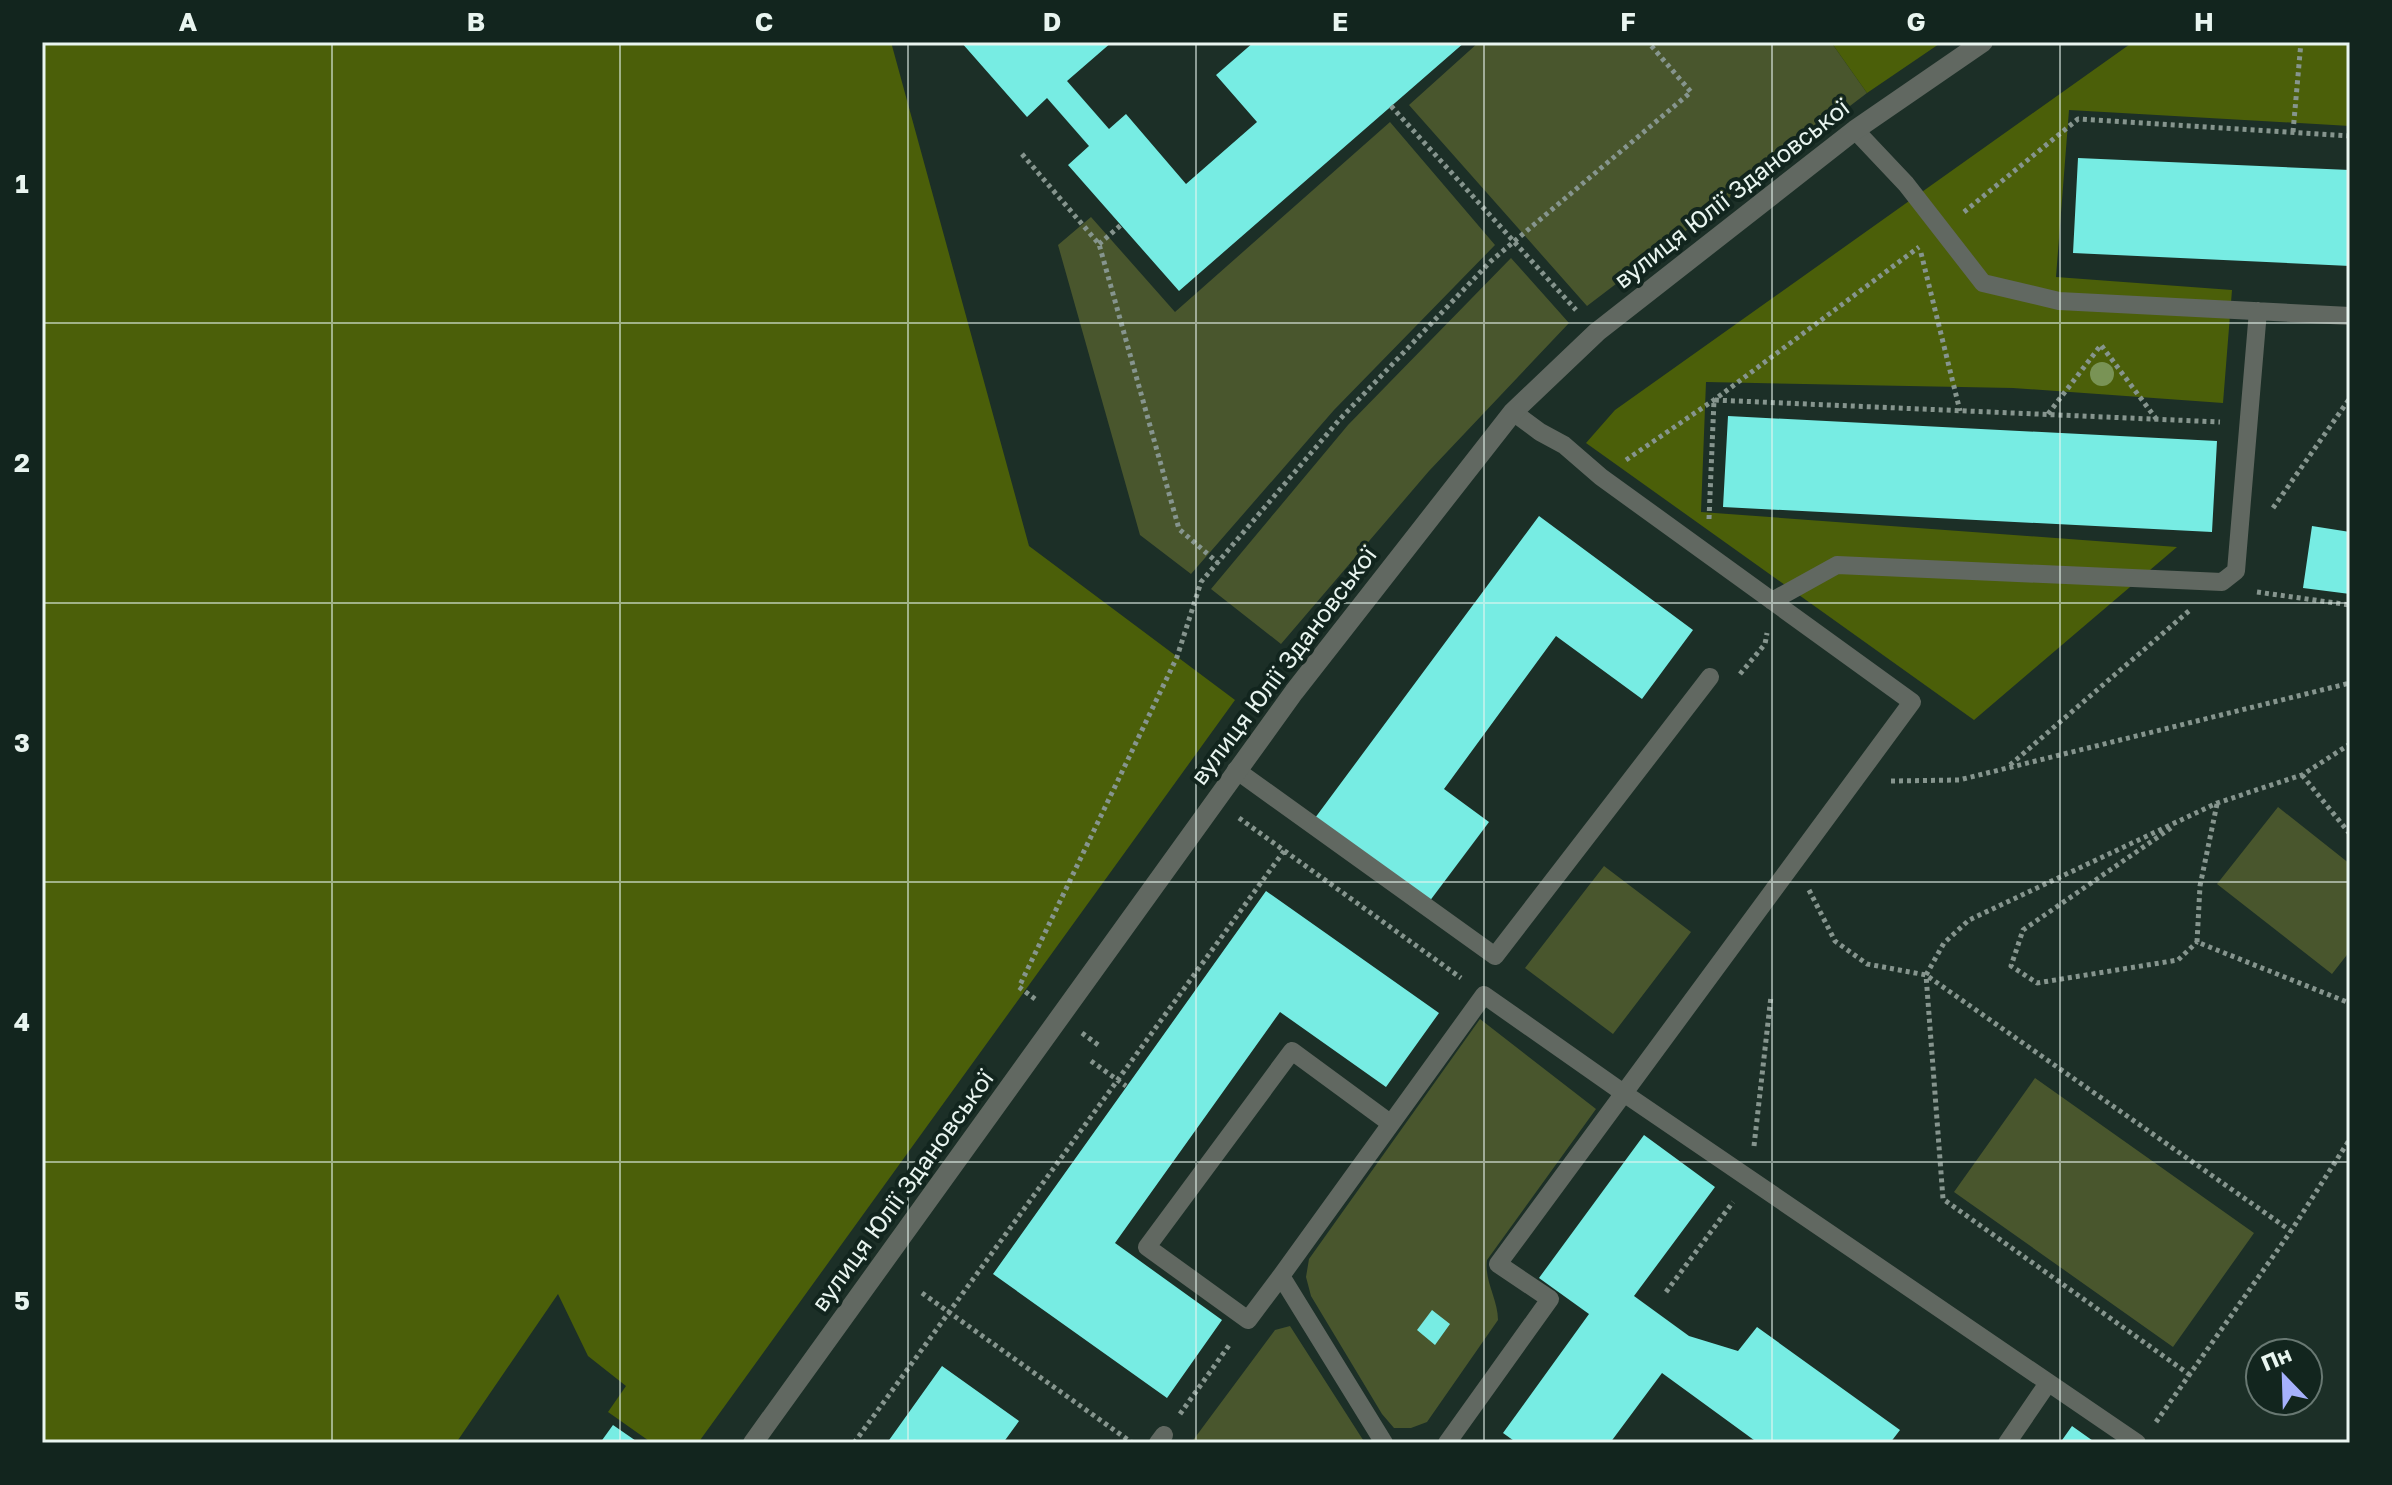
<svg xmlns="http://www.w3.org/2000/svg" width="2392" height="1485" font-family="'Golos Text',sans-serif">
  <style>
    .green { fill: #49562d }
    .forest { fill: #4b5f09 }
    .building { fill: #77ece3 }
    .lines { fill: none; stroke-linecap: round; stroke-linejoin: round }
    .path { stroke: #86958e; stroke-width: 5; stroke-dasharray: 4 4; stroke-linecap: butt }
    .service { stroke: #616861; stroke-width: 18 }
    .tertiary { stroke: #616861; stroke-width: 20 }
    .tree { fill: #799355 }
    .grid { fill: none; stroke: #e9f5f0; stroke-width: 2; stroke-opacity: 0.55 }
    .labels { text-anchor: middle; stroke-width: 8; stroke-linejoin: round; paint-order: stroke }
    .street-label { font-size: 24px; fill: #e9f5f0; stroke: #12251e }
    .neatline { fill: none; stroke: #e9f5f0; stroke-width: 3 }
    .grid-label { font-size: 26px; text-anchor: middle; font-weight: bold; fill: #e9f5f0 }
  </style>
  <rect width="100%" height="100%" fill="#1c2f27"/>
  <!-- green -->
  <path class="green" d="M 1479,42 L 1831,42 L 1867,93 L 1587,306 L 1409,105 Z
    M 1390,122 L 1495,245 L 1334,410 L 1191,574 L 1140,535 L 1058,245 L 1091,217 L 1175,312 Z
    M 1511,258 L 1569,323 L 1429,471 L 1281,644 L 1211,589 L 1348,425 Z
    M 2278,807 L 2350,864 L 2350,951 L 2332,974 L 2217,884 Z
    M 1604,866 L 1691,932 L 1613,1034 L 1525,968 Z
    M 1480,1019 L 1596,1109 L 1487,1260 C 1484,1281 1498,1299 1498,1320 L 1427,1422 L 1411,1428 L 1394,1428 L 1382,1414 L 1311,1296 L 1306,1277 L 1309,1259 Z
    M 2035,1078 L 2254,1233 L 2173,1347 L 1954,1192 Z
    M 1290,1326 L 1365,1443 L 1191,1443 L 1275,1330 Z"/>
  <!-- forest -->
  <path class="forest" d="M 42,42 L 891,42 L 1029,546 L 1235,700 L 698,1443 L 652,1443 L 608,1412 L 626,1386 L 588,1356 L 558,1294 L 456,1443 L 42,1443 Z
    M 1831,42 L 1942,42 L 1867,93 Z
    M 2133,42 L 2350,42 L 2350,126 L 2069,110 L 2056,277 L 2232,290 L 2223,403 L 2013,388 L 1706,382 L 1701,512 L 2177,547 L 1974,720 L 1586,443 L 1615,410 Z"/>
  <!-- building -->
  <path class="building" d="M 961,42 L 1112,42 L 1067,81 L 1109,129 L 1126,114 L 1186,184 L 1257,122 L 1216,75 L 1254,42 L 1465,42 L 1179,291 L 1068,165 L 1089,146 L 1047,98 L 1027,117 Z
    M 2078,158 L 2350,170 L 2350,266 L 2073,253 Z
    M 1728,416 L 2217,441 L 2212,532 L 1723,507 Z
    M 1539,516 L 1693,630 L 1642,699 L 1556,636 L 1444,789 L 1489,822 L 1429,902 L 1315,818 Z
    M 2312,526 L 2350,532 L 2350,594 L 2303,588 Z
    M 1266,891 L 1439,1013 L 1386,1087 L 1280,1012 L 1115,1243 L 1222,1320 L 1167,1398 L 993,1274 Z
    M 1644,1135 L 1715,1187 L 1634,1296 L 1689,1336 L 1738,1351 L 1757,1327 L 1900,1430 L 1890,1443 L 1758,1443 L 1662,1373 L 1610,1443 L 1517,1443 L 1503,1433 L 1589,1314 L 1539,1278 Z
    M 1432,1310 L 1450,1324 L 1435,1345 L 1417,1330 Z
    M 942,1366 L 1019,1421 L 1003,1443 L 887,1443 Z
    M 613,1425 L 639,1443 L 600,1443 Z
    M 2072,1426 L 2096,1443 L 2060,1443 Z"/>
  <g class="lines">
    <!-- path -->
    <path class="path" d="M 1391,106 L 1576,310
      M 2293,132 L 2301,42
      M 1022,154 L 1099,244 L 1179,529 L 1218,563
      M 1964,212 L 2078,119 L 2350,136
      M 1099,244 L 1121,225
      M 1921,253 L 1960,411
      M 2048,414 L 2101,345 L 2157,420
      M 1626,460 L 1714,400 L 1919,247
      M 2273,508 L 2350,398
      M 1709,519 L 1714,400 L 2220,422
      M 2257,592 L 2350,605
      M 1740,674 L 1765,644 L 1767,633
      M 2010,765 L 2190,610
      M 2302,775 L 2350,834
      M 1891,781 L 1959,780 L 2350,683
      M 2217,804 L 2200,886 L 2197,942 L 2347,1002 L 2350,998
      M 1239,818 L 1461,978
      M 2171,828 L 2023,930 L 2011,966 L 2037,983 L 2178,960 L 2197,942
      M 1809,890 L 1835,941 L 1867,964 L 1926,975 L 2291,1231
      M 1035,999 L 1019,987 L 1177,657 L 1201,582 L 1340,419 L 1491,261 L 1691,92 L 1648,42
      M 1082,1033 L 1101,1047
      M 1091,1061 L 1126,1086
      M 1754,1146 L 1771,996
      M 1666,1292 L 1733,1202
      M 922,1293 L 1131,1442
      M 2190,1375 L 1943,1199 L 1926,975 L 1944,943 L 1969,920 L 2217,803 L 2302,775 L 2350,744
      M 1180,1414 L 1230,1344
      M 2156,1422 L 2291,1231 L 2350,1139
      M 854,1443 L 1284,851"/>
    <!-- service -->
    <path class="service" d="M 1855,130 L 1906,184 L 1983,283 L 2059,301 L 2350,316
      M 1772,601 L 1837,565 L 2222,582 L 2236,571 L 2258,311
      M 1236,770 L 1495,956 L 1710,677
      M 1281,1276 L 1248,1320 L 1147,1247 L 1292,1051 L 1390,1123
      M 1158,1443 L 1164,1435
      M 1384,1443 L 1281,1276 L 1484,995 L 1625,1094 L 2137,1443
      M 1447,1443 L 1550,1299 L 1498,1264 L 1912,702 L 1601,477 L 1564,445 L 1540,432 L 1513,412
      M 2007,1443 L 2048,1383"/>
    <!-- tertiary -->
    <path class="tertiary" d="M 753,1443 L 1294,692 L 1513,412 L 1597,332 L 1855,130 L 1983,42"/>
  </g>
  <!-- trees -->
  <circle class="tree" cx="2102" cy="374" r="12"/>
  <!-- grid -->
  <path class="grid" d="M 332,42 L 332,1443M 620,42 L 620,1443M 908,42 L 908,1443M 1196,42 L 1196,1443M 1484,42 L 1484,1443M 1772,42 L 1772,1443M 2060,42 L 2060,1443M 42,323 L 2350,323M 42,603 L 2350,603M 42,882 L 2350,882M 42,1162 L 2350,1162"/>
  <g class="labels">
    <!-- street labels -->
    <g class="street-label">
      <text transform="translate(1732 194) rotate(-38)" y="8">вулиця Юлії Здановської</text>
      <text transform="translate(1284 666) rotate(-53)" y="8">вулиця Юлії Здановської</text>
      <text transform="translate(903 1191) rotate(-54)" y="8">вулиця Юлії Здановської</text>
    </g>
  </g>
  <!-- border -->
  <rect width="2392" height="1485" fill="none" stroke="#12251e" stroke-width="88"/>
  <!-- north arrow -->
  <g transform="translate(2284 1377) rotate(337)"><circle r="38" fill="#12251e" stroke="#687872" stroke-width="2"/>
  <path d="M0-6L14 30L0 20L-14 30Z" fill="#a6b1fc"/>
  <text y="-12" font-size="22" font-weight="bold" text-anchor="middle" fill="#e9f5f0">Пн</text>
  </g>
  <rect x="44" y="44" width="2304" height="1397" class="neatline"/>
  <g class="grid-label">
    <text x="188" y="31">A</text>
    <text x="476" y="31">B</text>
    <text x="764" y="31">C</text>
    <text x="1052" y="31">D</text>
    <text x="1340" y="31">E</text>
    <text x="1628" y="31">F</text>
    <text x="1916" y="31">G</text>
    <text x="2204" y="31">H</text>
    <text x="22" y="193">1</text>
    <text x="22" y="472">2</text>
    <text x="22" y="752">3</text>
    <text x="22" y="1031">4</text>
    <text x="22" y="1310">5</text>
  </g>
</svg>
